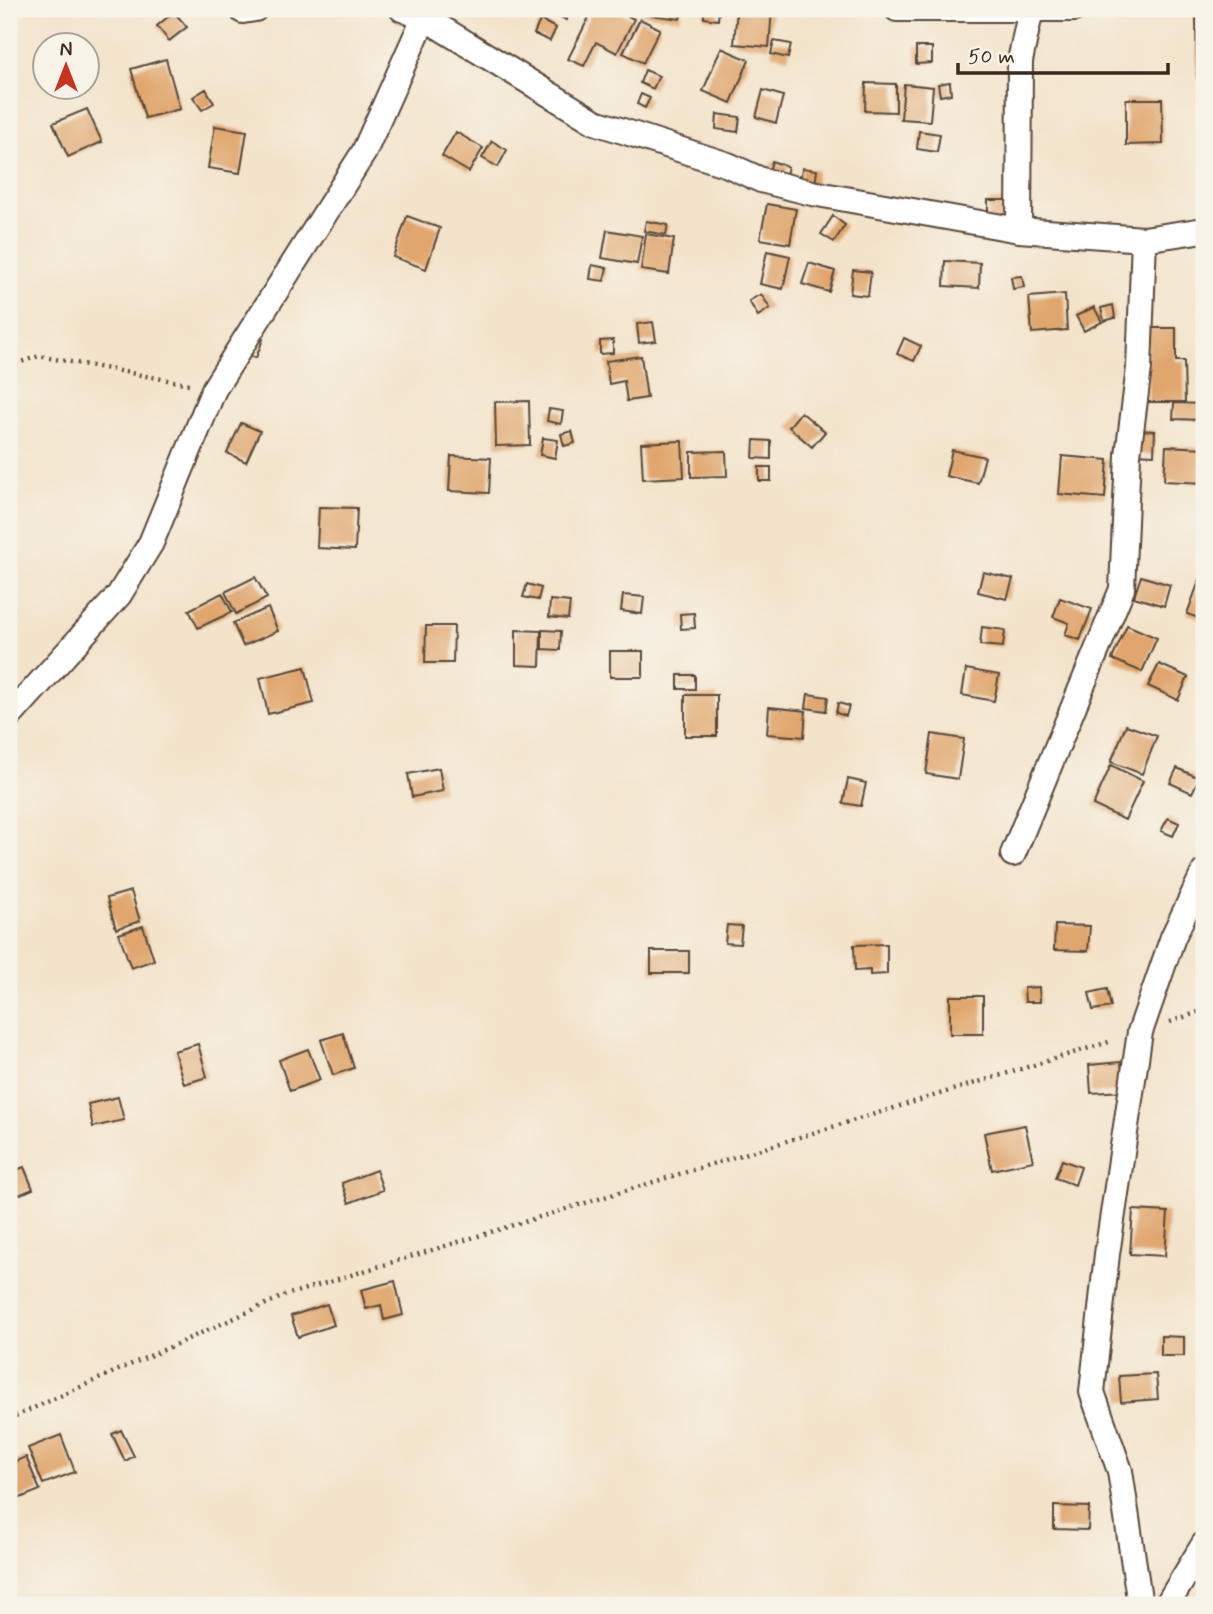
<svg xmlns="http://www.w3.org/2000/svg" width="1213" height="1614" font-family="Mynerve,sans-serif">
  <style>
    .building { fill: #e0a66d }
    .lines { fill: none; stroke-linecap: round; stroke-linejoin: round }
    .minor-casing { stroke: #574638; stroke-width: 28 }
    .path { stroke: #574638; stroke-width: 4.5; stroke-dasharray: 2 5; stroke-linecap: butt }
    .minor { stroke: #fff; stroke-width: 24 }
  </style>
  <rect width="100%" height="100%" fill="#f7f3e8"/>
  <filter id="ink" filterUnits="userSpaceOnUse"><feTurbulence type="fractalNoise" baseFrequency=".0143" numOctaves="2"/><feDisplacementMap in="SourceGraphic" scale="14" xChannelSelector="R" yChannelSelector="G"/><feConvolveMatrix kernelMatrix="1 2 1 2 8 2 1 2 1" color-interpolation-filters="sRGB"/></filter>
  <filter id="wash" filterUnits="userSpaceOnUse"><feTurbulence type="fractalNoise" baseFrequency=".00686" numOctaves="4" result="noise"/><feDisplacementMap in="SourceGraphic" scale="28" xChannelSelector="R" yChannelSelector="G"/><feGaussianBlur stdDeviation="1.57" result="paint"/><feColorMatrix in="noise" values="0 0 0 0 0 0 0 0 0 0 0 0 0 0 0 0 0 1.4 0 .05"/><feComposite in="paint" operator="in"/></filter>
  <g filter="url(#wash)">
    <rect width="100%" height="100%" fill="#f3e3ca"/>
    <g id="blocks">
      <!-- building -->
      <path class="building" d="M 547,9 L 572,9 L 566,20 Z
        M 593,9 L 614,9 L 634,19 L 617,53 L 596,42 L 584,66 L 568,59 Z
        M 643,9 L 682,9 L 680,19 L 642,14 Z
        M 704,9 L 719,9 L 718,20 L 704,18 Z
        M 737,9 L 772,9 L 769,47 L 734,44 Z
        M 174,12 L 187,27 L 169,41 L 157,26 Z
        M 1196,17 L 1204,17 L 1204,78 L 1197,78 Z
        M 640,19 L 660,29 L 643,63 L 623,53 Z
        M 540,20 L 556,28 L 550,41 L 534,34 Z
        M 774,41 L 791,44 L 788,58 L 771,54 Z
        M 916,47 L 932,47 L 932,63 L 916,64 Z
        M 721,48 L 749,60 L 731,103 L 703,91 Z
        M 166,59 L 180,109 L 145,118 L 131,69 Z
        M 645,70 L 659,76 L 653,89 L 640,83 Z
        M 950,82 L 951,94 L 940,96 L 938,84 Z
        M 866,83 L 896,84 L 896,112 L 865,111 Z
        M 904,84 L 933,87 L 930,121 L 901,119 Z
        M 206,89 L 214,103 L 202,110 L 193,97 Z
        M 763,90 L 783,96 L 776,123 L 756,117 Z
        M 641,94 L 650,98 L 645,108 L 637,104 Z
        M 1126,99 L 1162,99 L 1163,144 L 1126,145 Z
        M 87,109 L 102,142 L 68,157 L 53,123 Z
        M 717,114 L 740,117 L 738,132 L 716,129 Z
        M 215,126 L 247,131 L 240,173 L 208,168 Z
        M 919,131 L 940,134 L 937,152 L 917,149 Z
        M 456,132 L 483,148 L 469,172 L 442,156 Z
        M 492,141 L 507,150 L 498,167 L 482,158 Z
        M 772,161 L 788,167 L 784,181 L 768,175 Z
        M 802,168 L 817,170 L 815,186 L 800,185 Z
        M 988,200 L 1011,200 L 1011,220 L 988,220 Z
        M 767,204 L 796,209 L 790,244 L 760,239 Z
        M 407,216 L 440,228 L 426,269 L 393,257 Z
        M 833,216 L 845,225 L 834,242 L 821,234 Z
        M 646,221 L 668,225 L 666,235 L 644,231 Z
        M 607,230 L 642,236 L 637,264 L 602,258 Z
        M 646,234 L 674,239 L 669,274 L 641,270 Z
        M 767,251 L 790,256 L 783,289 L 760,284 Z
        M 945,261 L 980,263 L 979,288 L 944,286 Z
        M 809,263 L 835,271 L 829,292 L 802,284 Z
        M 592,265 L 607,268 L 604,281 L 590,279 Z
        M 853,270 L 871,272 L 868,296 L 850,294 Z
        M 1022,276 L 1024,287 L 1013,289 L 1011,277 Z
        M 761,294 L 770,308 L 758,316 L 749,301 Z
        M 1065,294 L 1067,330 L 1032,333 L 1029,297 Z
        M 1113,305 L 1115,318 L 1104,321 L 1101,308 Z
        M 1094,307 L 1102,322 L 1084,331 L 1076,316 Z
        M 653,322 L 656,341 L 639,343 L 637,324 Z
        M 1147,328 L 1176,328 L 1176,361 L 1184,361 L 1185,402 L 1148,402 Z
        M 250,334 L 263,339 L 256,358 L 243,353 Z
        M 904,338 L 921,346 L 914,361 L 897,354 Z
        M 613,340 L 613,353 L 600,354 L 600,341 Z
        M 641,356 L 647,398 L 627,401 L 624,381 L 609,384 L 606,361 Z
        M 529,401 L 530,445 L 496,446 L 495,402 Z
        M 1174,403 L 1203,404 L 1203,420 L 1173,419 Z
        M 549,409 L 563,411 L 561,424 L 547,421 Z
        M 801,412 L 825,432 L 812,447 L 789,427 Z
        M 241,423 L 260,431 L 246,462 L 227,453 Z
        M 1137,430 L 1155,431 L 1154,455 L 1135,454 Z
        M 572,431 L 575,443 L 564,446 L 561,434 Z
        M 543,438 L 558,440 L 555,458 L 540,455 Z
        M 754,440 L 771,441 L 771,459 L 753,458 Z
        M 682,441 L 684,477 L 643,479 L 641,443 Z
        M 1166,446 L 1204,448 L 1204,483 L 1164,481 Z
        M 952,450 L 985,457 L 978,483 L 946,476 Z
        M 726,451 L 727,476 L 691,477 L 691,452 Z
        M 451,456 L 491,458 L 489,493 L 449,491 Z
        M 1062,456 L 1108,460 L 1105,498 L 1059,494 Z
        M 759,467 L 771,467 L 771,481 L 759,481 Z
        M 319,507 L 357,508 L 355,550 L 317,548 Z
        M 983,572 L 1013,579 L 1007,599 L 978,592 Z
        M 1202,573 L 1204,574 L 1204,620 L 1187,614 Z
        M 1141,576 L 1170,585 L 1164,606 L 1134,597 Z
        M 255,577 L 267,598 L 236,614 L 225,592 Z
        M 527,584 L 541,588 L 538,600 L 523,597 Z
        M 222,593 L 232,612 L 198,628 L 189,610 Z
        M 623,595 L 644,597 L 642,614 L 621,611 Z
        M 1060,598 L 1092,609 L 1080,640 L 1065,635 L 1069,623 L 1053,617 Z
        M 550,600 L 570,602 L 568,619 L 549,617 Z
        M 268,608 L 278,631 L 243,646 L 233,623 Z
        M 694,613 L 695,628 L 681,629 L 680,614 Z
        M 1127,625 L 1157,638 L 1142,672 L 1112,659 Z
        M 426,626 L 454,626 L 453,663 L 425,663 Z
        M 982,627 L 1005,630 L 1003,647 L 980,645 Z
        M 516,630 L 541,631 L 540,666 L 516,665 Z
        M 542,630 L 561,631 L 560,650 L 542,649 Z
        M 610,651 L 643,651 L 643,677 L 610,677 Z
        M 1159,664 L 1188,677 L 1178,700 L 1148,686 Z
        M 305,667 L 314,703 L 268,714 L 260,678 Z
        M 966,669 L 999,675 L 994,701 L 962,695 Z
        M 678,675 L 695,675 L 695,689 L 678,689 Z
        M 808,694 L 828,697 L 826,711 L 806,708 Z
        M 685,695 L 717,695 L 717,736 L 685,736 Z
        M 838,703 L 849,706 L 846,716 L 836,713 Z
        M 769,707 L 806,711 L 804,737 L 767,734 Z
        M 1126,725 L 1157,736 L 1142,774 L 1111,762 Z
        M 932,734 L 964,739 L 958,779 L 926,774 Z
        M 1111,765 L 1143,781 L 1125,820 L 1093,805 Z
        M 439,768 L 443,791 L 412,797 L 408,774 Z
        M 1177,768 L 1199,778 L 1192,793 L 1170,783 Z
        M 848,779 L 866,783 L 861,806 L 843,803 Z
        M 1168,818 L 1179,823 L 1173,836 L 1161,831 Z
        M 131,891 L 140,921 L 116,929 L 107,898 Z
        M 727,925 L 742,926 L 740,944 L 725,943 Z
        M 1055,925 L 1090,926 L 1088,951 L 1054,950 Z
        M 143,926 L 154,960 L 131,968 L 119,934 Z
        M 887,944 L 887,974 L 870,975 L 870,970 L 855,971 L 854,945 Z
        M 651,951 L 689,951 L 689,973 L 651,973 Z
        M 1039,987 L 1040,1002 L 1025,1002 L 1024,988 Z
        M 1107,989 L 1111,1007 L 1093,1010 L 1089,993 Z
        M 950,996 L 983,996 L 983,1034 L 950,1034 Z
        M 343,1033 L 354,1068 L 333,1075 L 321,1040 Z
        M 198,1044 L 207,1077 L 184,1084 L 174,1051 Z
        M 308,1049 L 320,1080 L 290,1091 L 279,1060 Z
        M 1121,1062 L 1124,1091 L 1091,1093 L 1089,1065 Z
        M 118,1097 L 124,1120 L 93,1127 L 88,1104 Z
        M 1025,1125 L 1033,1161 L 992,1170 L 984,1133 Z
        M 1062,1160 L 1081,1167 L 1075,1185 L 1055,1178 Z
        M 24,1167 L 33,1189 L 9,1199 L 9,1173 Z
        M 376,1170 L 383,1190 L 349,1203 L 342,1183 Z
        M 1133,1210 L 1168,1212 L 1165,1256 L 1130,1254 Z
        M 395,1281 L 403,1315 L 384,1320 L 381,1305 L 366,1309 L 361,1290 Z
        M 327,1304 L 334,1325 L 298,1337 L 291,1316 Z
        M 1161,1336 L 1184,1337 L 1184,1356 L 1161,1356 Z
        M 1156,1374 L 1158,1399 L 1121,1402 L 1119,1376 Z
        M 121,1430 L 134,1456 L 125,1461 L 112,1434 Z
        M 61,1435 L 75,1472 L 43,1484 L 28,1448 Z
        M 26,1457 L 40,1490 L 18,1499 L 9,1478 L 9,1464 Z
        M 1054,1506 L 1089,1507 L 1088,1530 L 1054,1529 Z"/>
    </g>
  </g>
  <g filter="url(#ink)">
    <use href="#blocks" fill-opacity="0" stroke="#574638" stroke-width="2"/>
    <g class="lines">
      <defs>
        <path id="minor" d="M 402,9 L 423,17 L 595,122 L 728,165 L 761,180 L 812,193 L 1019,230
          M 897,9 L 1074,9
          M 1031,9 L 1020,61 L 1019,230 L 1144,239 L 1204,230
          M 243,11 L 255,9
          M 9,717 L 119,595 L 151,543 L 214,389 L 364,152 L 428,9
          M 1013,854 L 1122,589 L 1128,455 L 1139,368 L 1144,239
          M 1140,1605 L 1120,1471 L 1092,1392 L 1107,1254 L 1140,1032 L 1173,937 L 1204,872
          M 1167,1605 L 1204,1544"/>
      </defs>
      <!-- minor casing -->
      <use href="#minor" class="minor-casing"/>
      <!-- path -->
      <path class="path" d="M 9,366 L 39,356 L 189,384
        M 1170,1022 L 1204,1010
        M 9,1419 L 286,1295 L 1112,1041"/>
      <!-- minor -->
      <use href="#minor" class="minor"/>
    </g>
  </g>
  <!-- margin -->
  <rect width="1213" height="1614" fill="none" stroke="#f7f3e8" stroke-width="35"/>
  <!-- north arrow -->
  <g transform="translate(66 66)"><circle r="33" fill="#f7f3e8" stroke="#aca397" stroke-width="2"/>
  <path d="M0-5L12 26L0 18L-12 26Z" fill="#c8321e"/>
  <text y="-10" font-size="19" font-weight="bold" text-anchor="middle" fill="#3b2a1e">N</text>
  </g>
  <!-- scale -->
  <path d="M958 63v10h210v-10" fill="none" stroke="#3b2a1e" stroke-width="3.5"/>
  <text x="968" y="63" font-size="21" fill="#3b2a1e" stroke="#f7f3e8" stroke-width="5" paint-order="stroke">50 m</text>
</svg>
